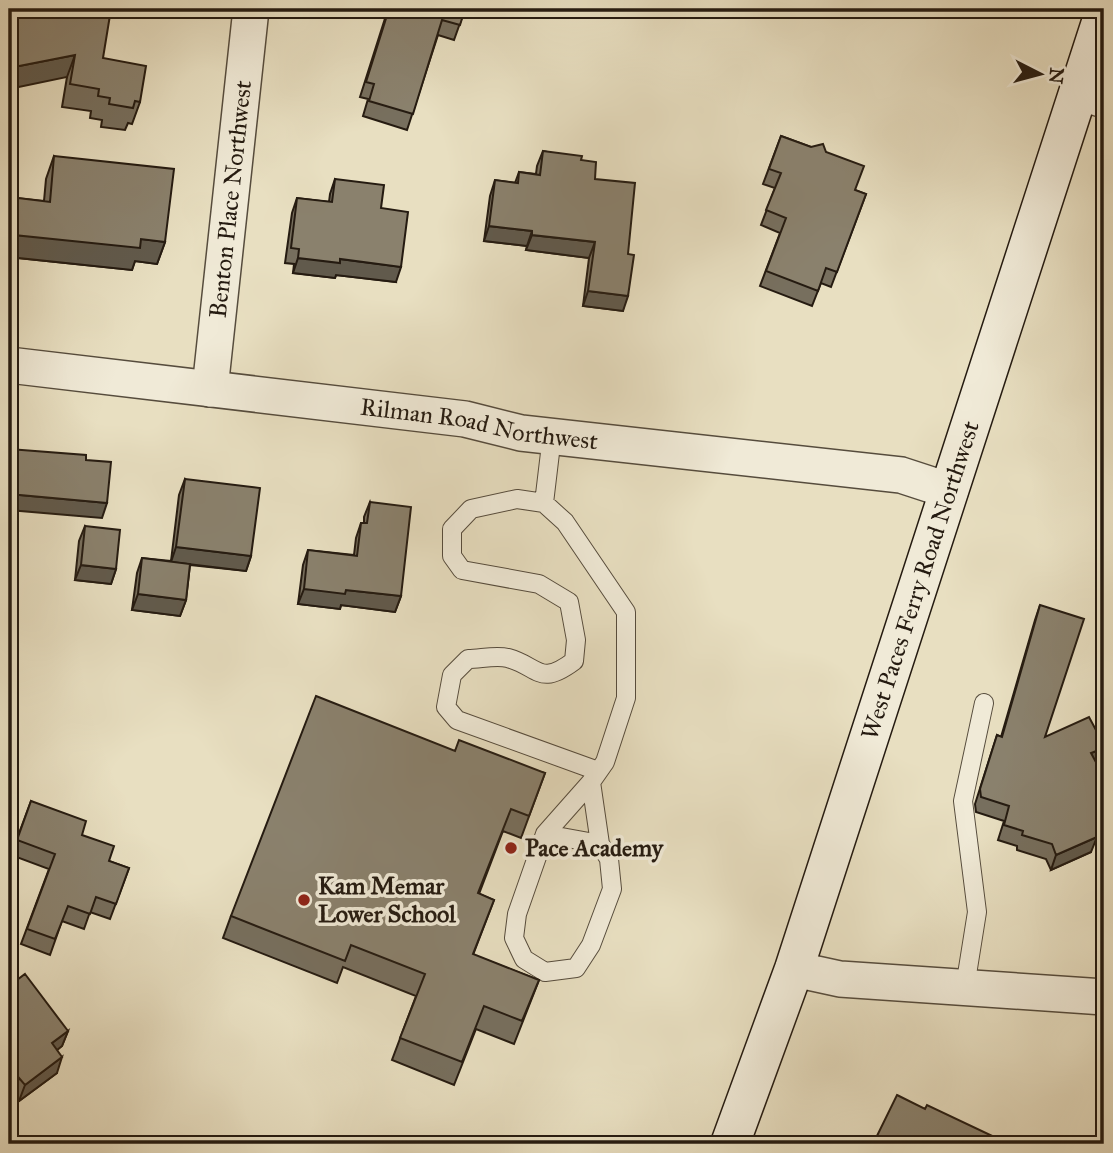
<svg xmlns="http://www.w3.org/2000/svg" width="1113" height="1153" font-family="'IM FELL Great Primer',serif">
  <style>
    .lines { fill: none; stroke-linecap: round; stroke-linejoin: round }
    .lane-casing { stroke: #564c3d; stroke-width: 20 }
    .street-casing { stroke: #564c3d; stroke-width: 38 }
    .secondary-casing { stroke: #251b11; stroke-width: 41 }
    .lane { stroke: #f0ead7; stroke-width: 18 }
    .street { stroke: #f0ead7; stroke-width: 35 }
    .secondary { stroke: #f0ead7; stroke-width: 38 }
    .wall { fill: #776f5e; stroke: #251b11; stroke-width: 2 }
    .shaded-wall { fill: #615a4c; stroke: #251b11; stroke-width: 2 }
    .building { fill: #8a816d; stroke: #251b11; stroke-width: 2 }
    .poi-dot { fill: #8f2418; stroke: #f0ead7; stroke-width: 2.5 }
    .labels { text-anchor: middle; stroke-width: 7; stroke-linejoin: round; paint-order: stroke }
    .street-label { font-size: 24px; fill: #251b11; stroke: #f0ead7 }
    .poi-label { font-size: 24px; font-weight: bold; fill: #251b11; stroke: #f0ead7; text-anchor: start }
  </style>
  <rect width="100%" height="100%" fill="#e8dfc1"/>
  <filter id="stains"><feTurbulence type="fractalNoise" baseFrequency=".00286" numOctaves="4"/><feColorMatrix values="0 0 0 0 .2 0 0 0 0 .09 0 0 0 0 .02 0 0 0 .5 -.17"/></filter>
  <radialGradient id="worn" r=".72"><stop offset=".6" stop-color="#630" stop-opacity="0"/><stop offset="1" stop-color="#630" stop-opacity=".3"/></radialGradient>
  <g class="lines">
    <defs>
      <path id="lane" d="M 544,503 L 552,436
        M 591,782 L 600,844 L 609,859 L 612,889 L 591,945 L 576,968 L 545,972 L 524,959 L 514,938 L 517,914 L 545,834 L 591,782 L 605,762 L 626,698 L 626,612 L 565,522 L 544,503 L 517,499 L 471,509 L 452,529 L 452,556 L 462,570 L 539,584 L 569,602 L 576,640 L 574,661 C 539,687 540,667 508,658 C 496,655 480,659 468,659 L 452,675 L 446,707 L 457,720 L 598,771
        M 545,834 L 600,844
        M 965,987 L 977,912 L 963,801 L 984,703"/>
      <g id="street">
        <path d="M 1079,92 L 1104,100"/>
        <path id="s1" d="M 9,365 L 465,419 L 521,433 L 901,475 L 950,491"/>
        <path id="s2" d="M 210,389 L 251,9"/>
        <path d="M 794,969 L 840,979 L 1104,997"/>
      </g>
      <g id="secondary">
        <path id="s3" d="M 730,1144 L 794,969 L 1104,13"/>
      </g>
    </defs>
    <!-- lane casing -->
    <use href="#lane" class="lane-casing"/>
    <!-- street casing -->
    <use href="#street" class="street-casing"/>
    <!-- secondary casing -->
    <use href="#secondary" class="secondary-casing"/>
    <!-- lane -->
    <use href="#lane" class="lane"/>
    <!-- street -->
    <use href="#street" class="street"/>
    <!-- secondary -->
    <use href="#secondary" class="secondary"/>
  </g>
  <!-- wall -->
  <path class="wall" d="M 9,9 L 103,58 L 140,102 L 132,124 L 128,123 L 125,130 L 101,127 L 102,120 L 90,118 L 91,111 L 62,107 L 67,77 Z
    M 388,9 L 465,9 L 454,40 L 438,35 L 407,130 L 363,116 L 368,99 L 360,97 Z
    M 781,136 L 811,147 L 826,152 L 855,190 L 866,194 L 831,287 L 821,283 L 812,306 L 760,286 L 780,233 L 761,225 L 775,188 L 763,184 Z
    M 543,151 L 581,160 L 595,179 L 628,254 L 623,311 L 583,306 L 589,258 L 526,250 L 527,246 L 484,241 L 490,196 L 495,180 L 515,183 L 519,172 L 536,174 L 537,166 Z
    M 54,156 L 165,242 L 157,264 L 135,261 L 132,270 L 9,257 L 10,221 L 18,198 L 44,201 L 46,179 Z
    M 335,179 L 381,208 L 396,282 L 336,275 L 335,278 L 293,273 L 294,264 L 285,263 L 292,213 L 297,198 L 329,202 L 330,194 Z
    M 185,479 L 251,556 L 246,571 L 190,565 L 186,600 L 180,616 L 132,610 L 137,573 L 142,558 L 171,561 L 179,495 Z
    M 370,502 L 401,596 L 395,612 L 341,605 L 340,609 L 298,604 L 303,565 L 308,550 L 354,555 L 356,538 L 361,523 L 364,523 L 364,517 Z
    M 85,526 L 116,569 L 111,584 L 75,580 L 79,541 Z
    M 1040,605 L 1045,737 L 1100,762 L 1097,764 L 1091,852 L 1051,870 L 1046,859 L 1017,850 L 1017,846 L 998,840 L 1004,821 L 976,812 L 975,804 L 997,735 L 1001,737 L 1035,620 Z
    M 455,751 L 545,773 L 521,838 L 503,831 L 479,894 L 494,900 L 473,955 L 539,980 L 514,1044 L 476,1029 L 454,1085 L 392,1060 L 416,996 L 343,967 L 337,983 L 223,938 L 231,916 Z
    M 31,801 L 82,835 L 109,861 L 129,868 L 110,919 L 90,912 L 84,929 L 62,921 L 50,955 L 21,944 L 49,869 L 11,855 Z
    M 9,986 L 68,1031 L 62,1046 L 57,1050 L 57,1073 L 19,1101 L 14,1093 L 9,1097 Z"/>
  <!-- shaded-wall -->
  <path class="shaded-wall" d="M 75,55 L 67,77 L 9,89 L 9,68 Z
    M 489,226 L 532,231 L 527,246 L 484,241 Z
    M 14,235 L 141,239 L 165,242 L 157,264 L 135,261 L 132,270 L 9,257 L 9,249 Z
    M 532,235 L 595,242 L 589,258 L 526,250 Z
    M 298,258 L 340,259 L 401,267 L 396,282 L 336,275 L 335,278 L 293,273 Z
    M 588,291 L 628,296 L 623,311 L 583,306 Z
    M 9,494 L 107,503 L 102,518 L 9,510 Z
    M 176,547 L 251,556 L 246,571 L 171,562 Z
    M 81,565 L 116,569 L 111,584 L 75,580 Z
    M 304,589 L 346,590 L 401,596 L 395,612 L 341,605 L 340,609 L 298,604 Z
    M 138,594 L 186,600 L 180,616 L 132,610 Z
    M 1104,748 L 1100,762 L 1086,769 L 1091,753 Z
    M 1097,837 L 1091,852 L 1051,870 L 1056,855 Z
    M 68,1031 L 62,1046 L 46,1059 L 52,1043 Z
    M 62,1057 L 57,1073 L 19,1101 L 25,1085 Z
    M 19,1078 L 14,1093 L 9,1097 L 9,1086 Z"/>
  <!-- building -->
  <path class="building" d="M 9,9 L 111,9 L 103,58 L 146,66 L 140,102 L 135,101 L 133,108 L 109,104 L 110,98 L 98,96 L 99,89 L 70,84 L 75,55 L 9,68 Z
    M 389,9 L 465,9 L 460,25 L 442,20 L 413,114 L 369,101 L 374,84 L 366,82 Z
    M 781,136 L 811,147 L 823,144 L 826,152 L 864,166 L 855,190 L 866,194 L 837,272 L 826,268 L 818,291 L 766,271 L 786,218 L 766,210 L 781,173 L 769,169 Z
    M 543,151 L 582,156 L 581,160 L 596,162 L 595,179 L 635,183 L 628,254 L 634,255 L 628,296 L 588,291 L 595,242 L 532,235 L 532,231 L 489,226 L 495,180 L 518,183 L 519,172 L 540,175 Z
    M 54,156 L 174,169 L 165,242 L 141,239 L 140,248 L 14,235 L 18,198 L 50,202 Z
    M 335,179 L 384,185 L 381,208 L 408,212 L 401,267 L 340,259 L 340,263 L 298,258 L 299,249 L 291,248 L 297,198 L 332,202 Z
    M 9,449 L 86,455 L 86,460 L 111,462 L 107,503 L 9,494 Z
    M 185,479 L 260,488 L 251,556 L 176,547 Z
    M 370,502 L 411,507 L 401,596 L 346,590 L 345,594 L 304,589 L 308,550 L 357,556 L 361,523 L 367,523 Z
    M 85,526 L 120,530 L 116,569 L 81,565 Z
    M 142,558 L 190,564 L 186,600 L 138,594 Z
    M 1040,605 L 1084,619 L 1045,737 L 1089,717 L 1104,745 L 1104,748 L 1091,753 L 1104,777 L 1104,815 L 1097,837 L 1056,855 L 1052,844 L 1022,835 L 1023,831 L 1004,825 L 1009,806 L 981,797 L 980,789 L 997,735 L 1002,737 Z
    M 316,696 L 455,751 L 459,740 L 545,773 L 529,816 L 511,809 L 478,893 L 494,900 L 473,954 L 539,980 L 522,1021 L 484,1006 L 462,1062 L 400,1038 L 425,974 L 351,945 L 345,961 L 231,916 Z
    M 31,801 L 86,821 L 82,835 L 114,846 L 109,861 L 129,868 L 116,904 L 96,897 L 90,914 L 68,906 L 55,939 L 27,929 L 55,854 L 17,840 Z
    M 25,974 L 68,1031 L 52,1043 L 62,1057 L 25,1085 L 19,1078 L 9,1086 L 9,986 Z
    M 897,1095 L 925,1109 L 927,1105 L 1005,1142 L 1004,1144 L 873,1144 Z"/>
  <!-- markers -->
  <g class="poi-dot">
    <circle cx="511" cy="848" r="7"/>
    <circle cx="304" cy="900" r="7"/>
  </g>
  <g class="labels">
    <!-- street labels -->
    <g class="street-label">
      <text dy="8" stroke="none"><textPath href="#s2" startOffset="191">Benton Place Northwest</textPath></text>
      <text dy="8" stroke="none"><textPath href="#s1" startOffset="474">Rilman Road Northwest</textPath></text>
      <text dy="8" stroke="none"><textPath href="#s3" startOffset="595">West Paces Ferry Road Northwest</textPath></text>
    </g>
    <!-- poi labels -->
    <g class="poi-label">
      <text x="525" y="856">Pace Academy</text>
      <text x="318" y="894">Kam Memar<tspan x="318" dy="28">Lower School</tspan></text>
    </g>
  </g>
  <!-- margin -->
  <rect width="1113" height="1153" fill="none" stroke="#e8dfc1" stroke-width="35"/>
  <rect x="10" y="10" width="1092" height="1132" fill="none" stroke="#251b11" stroke-width="3.5"/>
  <rect x="18" y="18" width="1078" height="1118" fill="none" stroke="#251b11" stroke-width="2"/>
  <!-- north arrow -->
  <g transform="translate(1040 74) rotate(96)" stroke="#f0ead7" stroke-width="5" paint-order="stroke">
  <path d="M0-5L12 26L0 18L-12 26Z" fill="#251b11"/>
  <text y="-10" font-size="19" font-weight="bold" text-anchor="middle" fill="#251b11">N</text>
  </g>
  <rect width="100%" height="100%" filter="url(#stains)"/>
  <rect width="100%" height="100%" fill="url(#worn)"/>
</svg>
